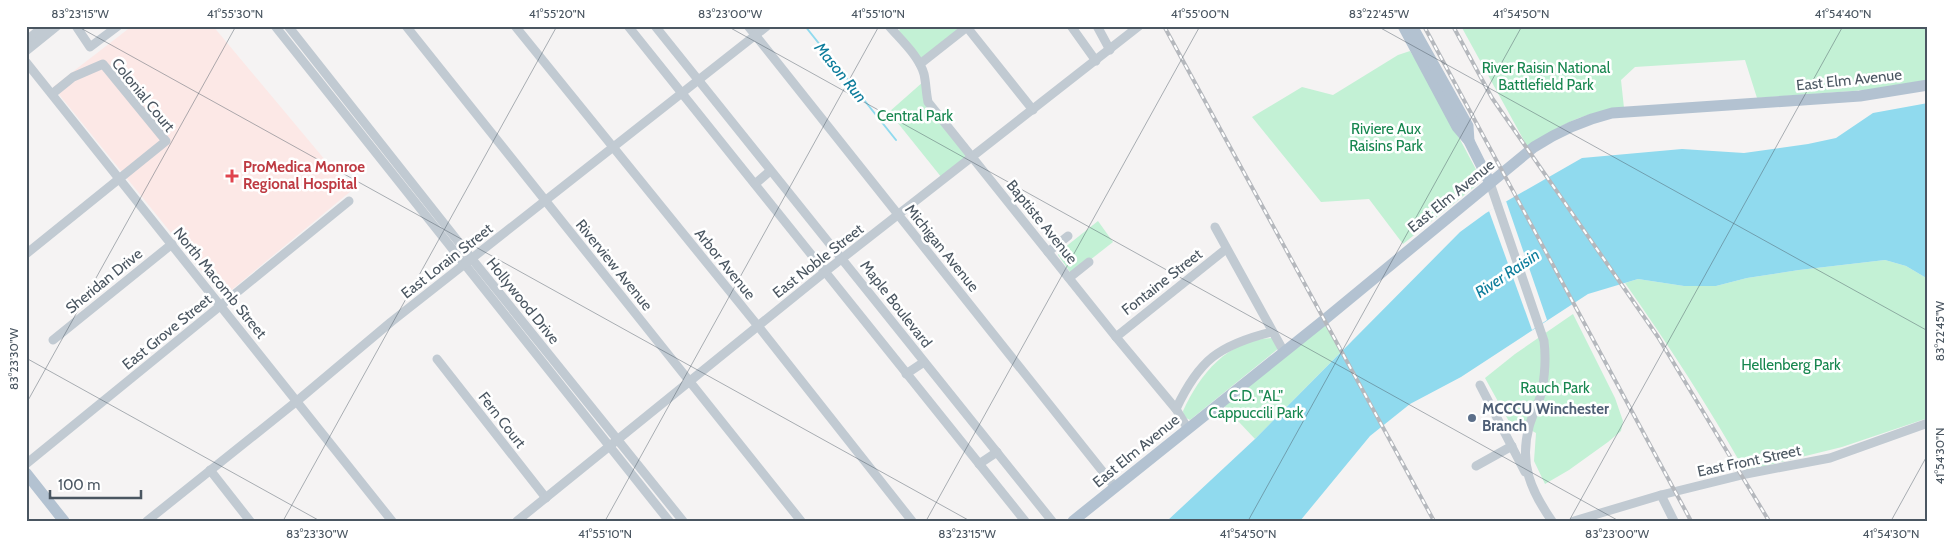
<svg xmlns="http://www.w3.org/2000/svg" width="1954" height="547" viewBox="0 0 1954 547" font-family="Cabin,sans-serif">
<style>
.medical{fill:#fce8e6}
.green{fill:#c3f1d5}
.water{fill:#90daee}
.pier{fill:#f5f3f3}
.lines{fill:none;stroke-linecap:round;stroke-linejoin:round}
.stream{stroke:#90daee;stroke-width:2}
.minor{stroke:#c1cad2;stroke-width:9}
.major{stroke:#b3c2d1;stroke-width:11}
.rail-casing{stroke:#b5b8bd;stroke-width:4}
.rail{stroke:#fff;stroke-width:2;stroke-dasharray:5.5;stroke-linecap:butt}
.ticks{fill:none;stroke:#4a5661;stroke-width:1;stroke-opacity:0.45}
.health-dot{fill:#e0444e;stroke:#fff;stroke-width:2}
.service-dot{fill:#5c6f8a;stroke:#fff;stroke-width:2}
.labels{text-anchor:middle;stroke-width:5;stroke-linejoin:round;paint-order:stroke}
.park-label{font-size:15px;fill:#17864f;stroke:#fff}
.street-label{font-size:15px;fill:#4a5661;stroke:#fff}
.health-label{font-size:15px;font-weight:bold;fill:#be3a42;stroke:#fff;text-anchor:start}
.service-label{font-size:15px;font-weight:bold;fill:#4e5e75;stroke:#fff;text-anchor:start}
.water-label{font-size:16px;font-style:italic;fill:#0c7c9b;stroke:#fff}
.neatline{fill:none;stroke:#4a5661;stroke-width:2}
.ticks-label{font-size:12px;text-anchor:middle;fill:#4a5661}
</style>
<rect width="100%" height="100%" fill="#f5f3f3"/>
<!-- medical -->
<polygon class="medical" points="132,26 213,26 351,191 223,297 53,87"/>
<!-- green -->
<g class="green">
<polygon points="901,26 960,26 959,29 922,58 918,57 899,31"/>
<path d="M1461 26H1928V80L1866 90 1757 98 1745 60 1635 67 1621 80 1624 108C1587 111 1557 125 1528 148Z"/>
<polygon points="1410,51 1430,83 1480,177 1478,184 1403,244 1369,199 1321,202 1252,117 1302,87 1333,95 1398,55"/>
<polygon points="923,82 925,92 967,155 965,160 942,178 889,112"/>
<polygon points="1098,221 1113,242 1076,271 1070,272 1058,255 1059,252"/>
<path d="M1885 260 1906 266 1928 279V418L1842 447 1745 471C1708 406 1668 344 1625 283L1638 279 1684 286H1716L1747 278 1799 270Z"/>
<polygon points="1573,314 1615,398 1623,421 1621,431 1608,442 1569,470 1545,484 1534,461 1536,433 1523,426 1511,425 1485,378 1515,354"/>
<polygon points="1324,320 1341,352 1255,439 1221,403"/>
<path d="M1272 338 1279 348 1190 420 1184 417 1183 411C1200 374 1227 340 1272 338Z"/>
</g>
<!-- water -->
<polygon class="water" points="1928,103 1928,279 1906,266 1885,260 1799,270 1747,278 1716,286 1684,286 1638,279 1588,294 1461,377 1410,404 1370,436 1300,521 1167,521 1255,439 1460,232 1486,213 1582,158 1682,149 1744,153 1808,144 1836,138 1873,113"/>
<!-- pier -->
<polygon class="pier" points="1506,201 1547,320 1532,330 1489,211"/>
<g class="lines">
<!-- stream -->
<polyline class="stream" points="805,26 896,140"/>
<!-- minor -->
<g class="minor">
<polyline points="76,26 90,47 118,26"/>
<polyline points="275,26 669,521"/>
<polyline points="288,26 472,259 683,521"/>
<polyline points="406,26 801,521"/>
<polyline points="515,26 758,326 912,521"/>
<polyline points="628,26 1025,521"/>
<polyline points="655,26 1052,521"/>
<polyline points="748,26 1115,487"/>
<path d="M889 26C901 40 919 56 924 74 926 83 926 92 928 102L1116 337 1176 409 1188 429"/>
<polyline points="966,26 1033,110"/>
<polyline points="1071,26 1096,61"/>
<polyline points="1097,26 1110,50"/>
<polyline points="26,41 44,26"/>
<polyline points="26,51 57,26"/>
<polyline points="26,62 392,521"/>
<polyline points="920,64 967,27"/>
<path d="M1490 183 1544 341C1546 357 1545 374 1542 391 1539 403 1532 415 1529 427 1519 464 1531 491 1552 521"/>
<polyline points="755,184 770,171"/>
<polyline points="1215,227 1284,352"/>
<polyline points="1048,252 1068,236"/>
<polyline points="26,254 166,141 103,64 73,77 52,94"/>
<polyline points="1069,278 1089,262"/>
<polyline points="1116,337 1226,249"/>
<polyline points="53,340 172,244"/>
<polyline points="437,359 546,498"/>
<polyline points="906,374 924,362"/>
<polyline points="1480,385 1525,472"/>
<path d="M1176 409C1199 360 1219 345 1271 332"/>
<polyline points="26,464 349,201"/>
<polyline points="979,464 997,452"/>
<polyline points="1476,466 1512,446"/>
<polyline points="210,470 250,521"/>
<polyline points="1661,495 1674,521"/>
<polyline points="147,521 297,401 391,322 767,26"/>
<polyline points="517,521 826,271 1139,26"/>
<polyline points="1574,521 1661,495 1746,474 1830,458 1928,423"/>
</g>
<!-- major -->
<g class="major">
<polyline points="1403,26 1457,127 1469,141 1490,183"/>
<polyline points="1412,26 1468,126 1469,141"/>
<polyline points="26,473 64,521"/>
<path d="M1073 521 1324 320 1534 147C1559 131 1584 120 1612 113L1860 96 1928 85"/>
</g>
<!-- rail casing -->
<g class="rail-casing">
<g id="rail">
<polyline points="1164,26 1434,521"/>
<polyline points="1424,26 1691,521"/>
<polyline points="1453,26 1492,98 1658,337 1769,521"/>
</g>
</g>
<!-- rail -->
<use href="#rail" class="rail"/>
</g>
<!-- ticks -->
<path class="ticks" d="M77 26 970 521M727 26 1619 521M1377 26 1928 331M26 358 320 521M26 404 236 26M283 521 557 26M605 521 879 26M926 521 1200 26M1248 521 1522 26M1569 521 1843 26M1891 521 1928 454"/>
<!-- markers -->
<path class="health-dot" d="M229.5 168.5h5v5h5v5h-5v5h-5v-5h-5v-5h5z"/>
<circle class="service-dot" cx="1472" cy="418" r="5"/>
<g class="labels">
<!-- park labels -->
<g class="park-label">
<text x="1546" y="73">River Raisin National<tspan x="1546" dy="17">Battlefield Park</tspan></text>
<text x="915" y="121">Central Park</text>
<text x="1386" y="134">Riviere Aux<tspan x="1386" dy="17">Raisins Park</tspan></text>
<text x="1791" y="370">Hellenberg Park</text>
<text x="1555" y="393">Rauch Park</text>
<text x="1256" y="401">C.D. "AL"<tspan x="1256" dy="17">Cappuccili Park</tspan></text>
</g>
<!-- street labels -->
<g class="street-label">
<text transform="translate(1849 80) rotate(-6)" y="5">East Elm Avenue</text>
<text transform="translate(143 95) rotate(51)" y="5">Colonial Court</text>
<text transform="translate(1451 196) rotate(-39)" y="5">East Elm Avenue</text>
<text transform="translate(1042 222) rotate(51)" y="5">Baptiste Avenue</text>
<text transform="translate(942 248) rotate(51)" y="5">Michigan Avenue</text>
<text transform="translate(447 261) rotate(-38)" y="5">East Lorain Street</text>
<text transform="translate(818 261) rotate(-38)" y="5">East Noble Street</text>
<text transform="translate(725 264) rotate(51)" y="5">Arbor Avenue</text>
<text transform="translate(614 265) rotate(51)" y="5">Riverview Avenue</text>
<text transform="translate(104 281) rotate(-39)" y="5">Sheridan Drive</text>
<text transform="translate(1162 282) rotate(-38)" y="5">Fontaine Street</text>
<text transform="translate(220 283) rotate(51)" y="5">North Macomb Street</text>
<text transform="translate(523 301) rotate(51)" y="5">Hollywood Drive</text>
<text transform="translate(896 304) rotate(52)" y="5">Maple Boulevard</text>
<text transform="translate(167 332) rotate(-39)" y="5">East Grove Street</text>
<text transform="translate(502 420) rotate(52)" y="5">Fern Court</text>
<text transform="translate(1136 451) rotate(-39)" y="5">East Elm Avenue</text>
<text transform="translate(1749 461) rotate(-12)" y="5">East Front Street</text>
</g>
<!-- health labels -->
<g class="health-label">
<text x="243" y="172">ProMedica Monroe<tspan x="243" dy="17">Regional Hospital</tspan></text>
</g>
<!-- service labels -->
<g class="service-label">
<text x="1482" y="414">MCCCU Winchester<tspan x="1482" dy="17">Branch</tspan></text>
</g>
<!-- water labels -->
<g class="water-label">
<text transform="translate(841 72) rotate(51)" y="6">Mason Run</text>
<text transform="translate(1507 273) rotate(-34)" y="6">River Raisin</text>
</g>
</g>
<!-- border -->
<rect width="1954" height="547" fill="none" stroke="#ffffff" stroke-width="55"/>
<!-- scale -->
<path d="M50 490v8h91v-8" fill="none" stroke="#4a5661" stroke-width="2.5"/>
<text x="58" y="490" font-size="15" fill="#4a5661" stroke="#ffffff" stroke-width="4" paint-order="stroke">100 m</text>
<rect x="28" y="28" width="1898" height="492" class="neatline"/>
<g class="ticks-label">
<text x="80" y="18">83°23'15"W</text>
<text x="235" y="18">41°55'30"N</text>
<text x="557" y="18">41°55'20"N</text>
<text x="730" y="18">83°23'00"W</text>
<text x="878" y="18">41°55'10"N</text>
<text x="1200" y="18">41°55'00"N</text>
<text x="1379" y="18">83°22'45"W</text>
<text x="1521" y="18">41°54'50"N</text>
<text x="1843" y="18">41°54'40"N</text>
<text transform="translate(1940 331) rotate(-90)" y="4">83°22'45"W</text>
<text transform="translate(14 359) rotate(-90)" y="4">83°23'30"W</text>
<text transform="translate(1940 456) rotate(-90)" y="4">41°54'30"N</text>
<text x="317" y="538">83°23'30"W</text>
<text x="605" y="538">41°55'10"N</text>
<text x="967" y="538">83°23'15"W</text>
<text x="1248" y="538">41°54'50"N</text>
<text x="1617" y="538">83°23'00"W</text>
<text x="1891" y="538">41°54'30"N</text>
</g>
</svg>
